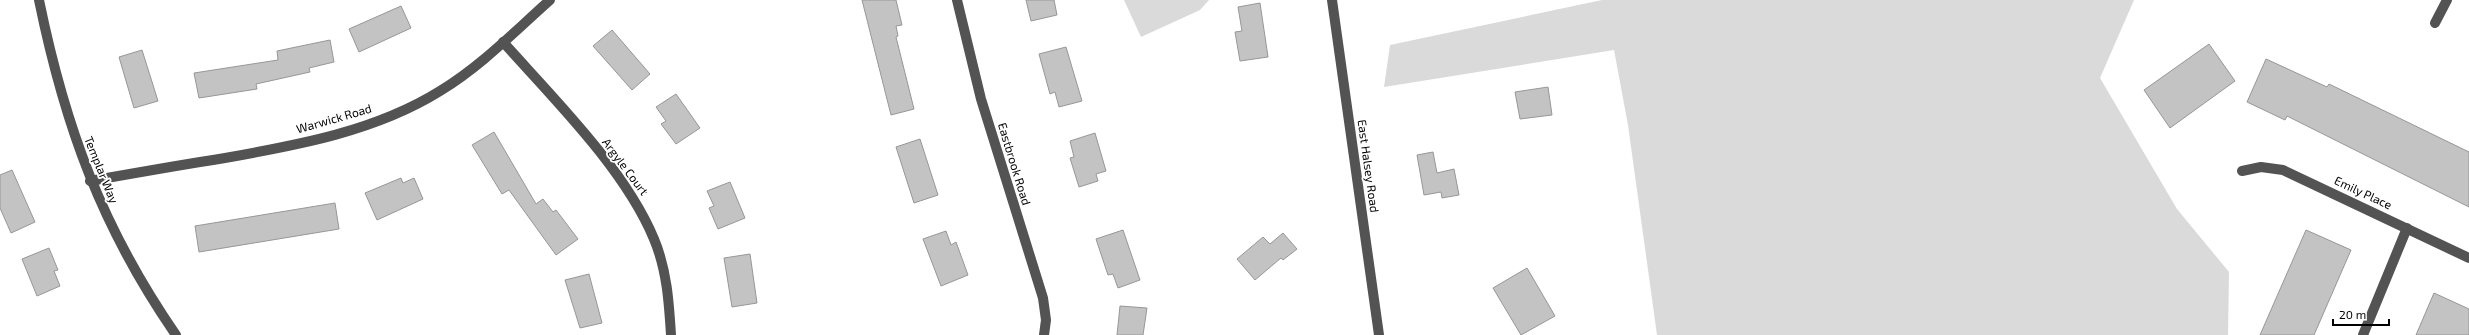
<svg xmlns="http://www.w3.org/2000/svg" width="2469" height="335" viewBox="0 0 2469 335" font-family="'Exo 2',sans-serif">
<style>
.green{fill:#dadada}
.building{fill:#c3c3c3;stroke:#979797}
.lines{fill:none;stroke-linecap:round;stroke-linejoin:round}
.minor{stroke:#535353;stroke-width:10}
.labels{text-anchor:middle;stroke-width:3.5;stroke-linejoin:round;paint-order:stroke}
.street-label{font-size:12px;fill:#000;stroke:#fff}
</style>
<rect width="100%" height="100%" fill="#fff"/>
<!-- green -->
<g class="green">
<polygon points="1124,0 1209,0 1200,10 1141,37"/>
<polygon points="1602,0 2134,0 2100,78 2177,209 2229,272 2228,335 1657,335 1628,125 1614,50 1384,87 1390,45"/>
</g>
<!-- building -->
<g class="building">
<polygon points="862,0 896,0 902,25 896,26 898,36 896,37 914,109 891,115"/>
<polygon points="1026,0 1054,0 1057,15 1031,21"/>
<polygon points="1260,3 1268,57 1240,61 1235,32 1242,31 1238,7"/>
<polygon points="401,6 411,28 359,52 349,29"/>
<polygon points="612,30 650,74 632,90 593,46"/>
<polygon points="330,40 334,62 309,68 310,72 256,84 257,89 199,98 194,73 278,60 277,51"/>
<polygon points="2209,44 2235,81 2170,128 2144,90"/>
<polygon points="1066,47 1082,101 1059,107 1055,92 1050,94 1039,54"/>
<polygon points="142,50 158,101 134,108 119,57"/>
<polygon points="2266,59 2327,87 2329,84 2469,152 2469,207 2287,116 2285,120 2247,102"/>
<polygon points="1548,87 1552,115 1520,119 1515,92"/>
<polygon points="676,94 700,128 676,144 661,124 666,121 656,107"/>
<polygon points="494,132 536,204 543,199 553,212 556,210 578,239 556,255 509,190 502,194 472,145"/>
<polygon points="1095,133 1106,171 1096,174 1098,181 1079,187 1070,158 1074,157 1070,141"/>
<polygon points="920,139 938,195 914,203 896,147"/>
<polygon points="1433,152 1437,173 1454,169 1459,195 1442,198 1441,192 1424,195 1417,155"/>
<polygon points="12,170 35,222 11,233 0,208 0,175"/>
<polygon points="401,178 403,183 414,178 423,199 377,220 365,193"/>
<polygon points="730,182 745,218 718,229 709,208 714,206 707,191"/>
<polygon points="335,203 339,229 199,252 195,226"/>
<polygon points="1123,230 1140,280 1118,288 1113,274 1108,275 1096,239"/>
<polygon points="2306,230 2351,250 2314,335 2260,335"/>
<polygon points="946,231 951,245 956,242 968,275 941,286 923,239"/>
<polygon points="1283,233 1297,249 1283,260 1281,258 1255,280 1237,259 1263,237 1270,244"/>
<polygon points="49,248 58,270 54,271 60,286 37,296 22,259"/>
<polygon points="750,254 757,303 732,307 724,258"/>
<polygon points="1527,268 1555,316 1521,335 1493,288"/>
<polygon points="589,274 602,323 580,328 565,280"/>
<polygon points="2434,293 2469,309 2469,335 2416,335"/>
<polygon points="1120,306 1147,308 1143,335 1117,335"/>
</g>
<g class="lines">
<!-- minor -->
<g class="minor">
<path d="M39 0C65 127 102 228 176 335"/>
<polyline points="957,0 981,99 1043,298 1046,320 1044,335"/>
<polyline points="1332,0 1379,335"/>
<polyline points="2435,23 2447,0"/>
<path d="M503 42C554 99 625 169 654 239 667 270 669 303 671 335"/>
<polyline points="2242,171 2261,167 2283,170 2469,258"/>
<path d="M90 181C135 173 180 165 225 158 298 145 376 131 440 91 481 66 514 32 550 0"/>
<polyline points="2363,335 2407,228"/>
</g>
</g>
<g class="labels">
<!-- street labels -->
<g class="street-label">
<text transform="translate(334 119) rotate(-16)" y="4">Warwick Road</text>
<text transform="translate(1014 164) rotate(73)" y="4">Eastbrook Road</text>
<text transform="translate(1368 166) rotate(82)" y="4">East Halsey Road</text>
<text transform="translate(625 167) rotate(53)" y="4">Argyle Court</text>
<text transform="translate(101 170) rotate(68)" y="4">Templar Way</text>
<text transform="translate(2363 193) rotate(25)" y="4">Emily Place</text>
</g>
</g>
<!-- scale -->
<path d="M2333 319v6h56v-6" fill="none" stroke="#000000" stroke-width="2"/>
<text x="2339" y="319" font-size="12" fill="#000000" stroke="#ffffff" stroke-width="3" paint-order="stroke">20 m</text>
</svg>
